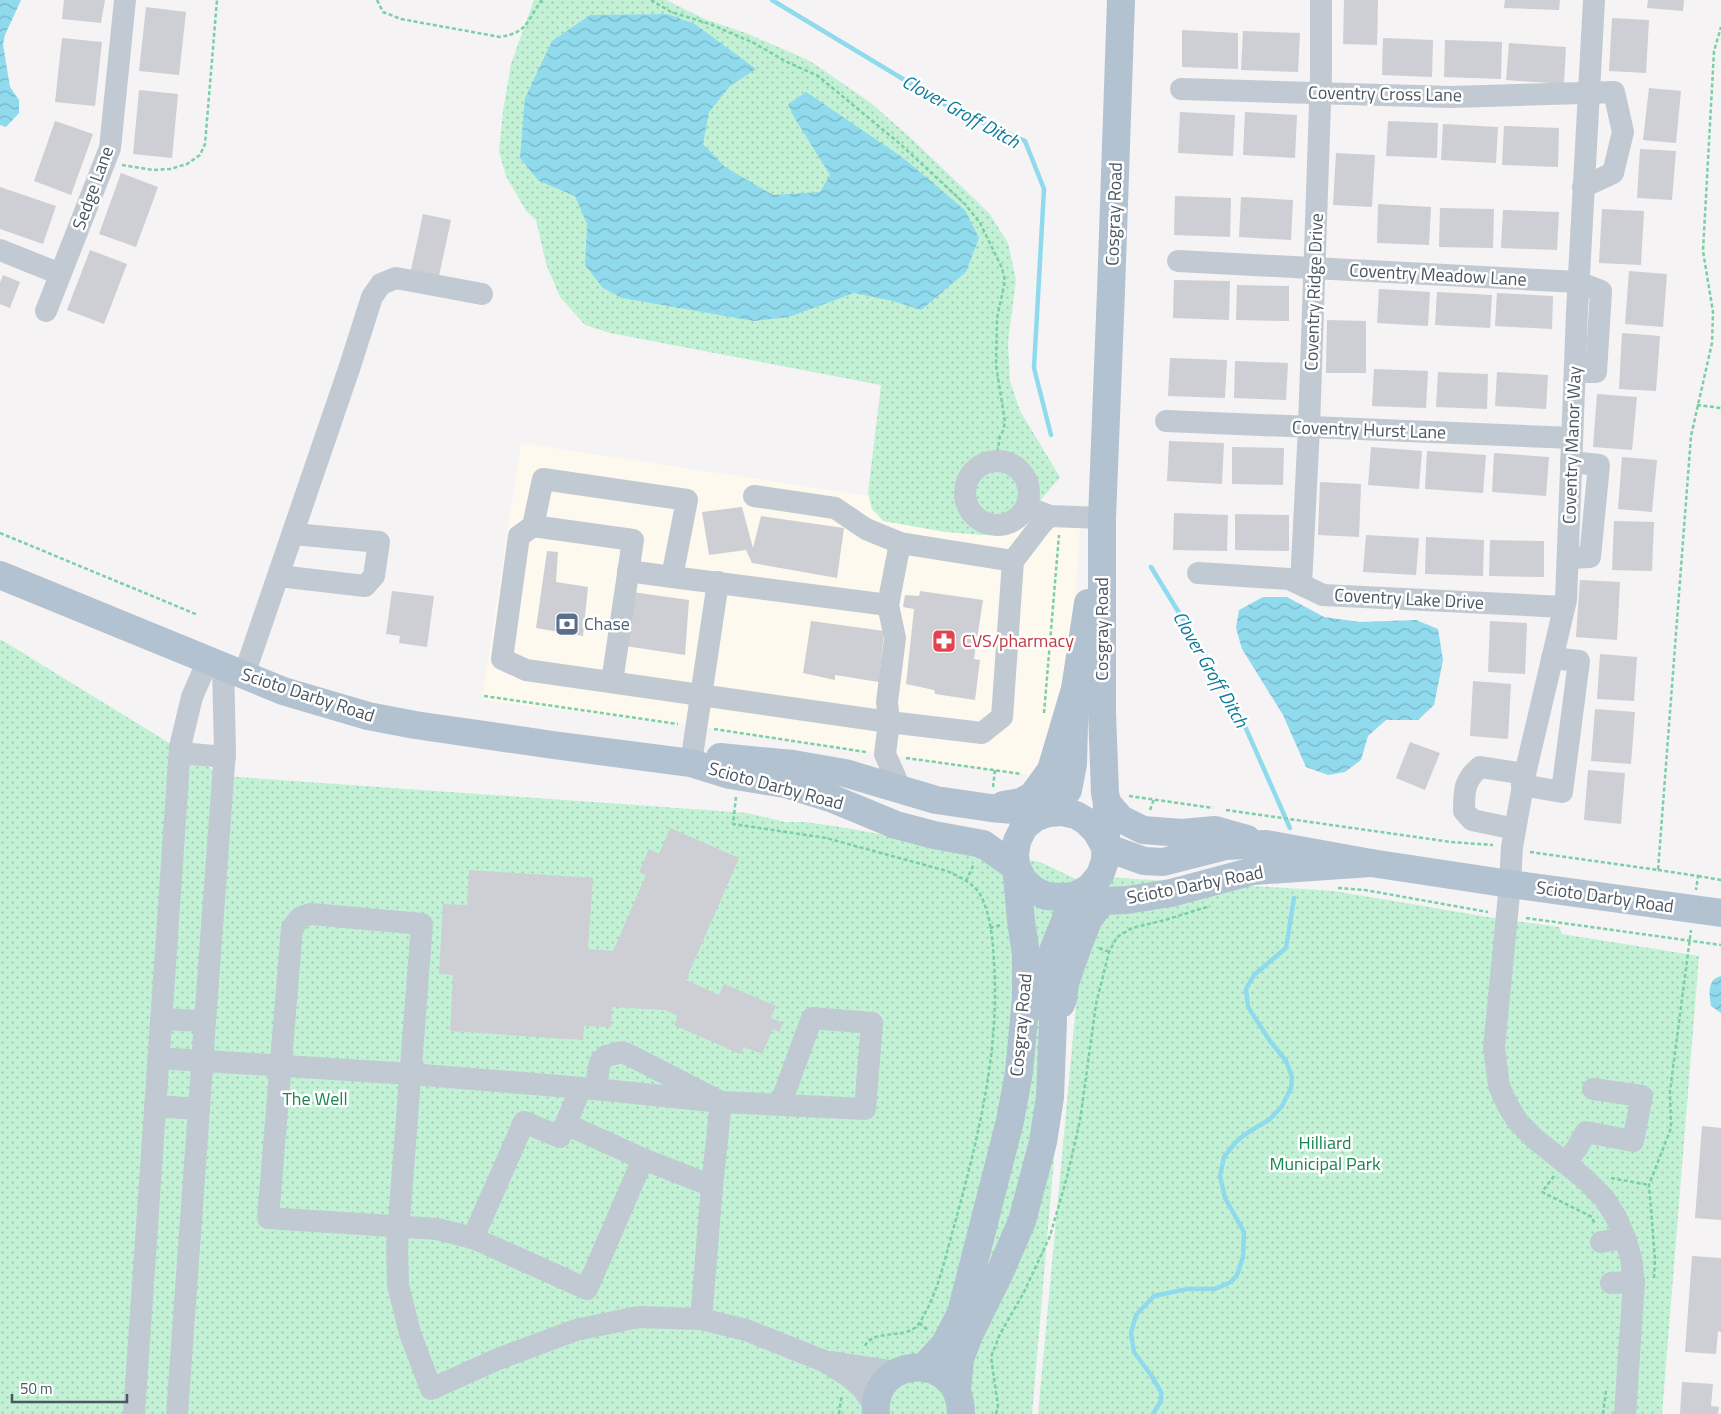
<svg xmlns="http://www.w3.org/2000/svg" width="1721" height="1414" viewBox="0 0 1721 1414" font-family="'Titillium Web',sans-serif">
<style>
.commercial{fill:#fdf9ef}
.park{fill:url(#park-dots)}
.water{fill:url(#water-waves)}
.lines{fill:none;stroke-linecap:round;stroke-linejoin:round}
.stream{stroke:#90daee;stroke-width:4.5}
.building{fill:#cdcfd5}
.path{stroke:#7ad0a6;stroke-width:2.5;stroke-dasharray:4 2.5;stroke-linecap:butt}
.minor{stroke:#c1cad2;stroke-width:22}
.major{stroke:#b3c2d1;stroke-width:28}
.labels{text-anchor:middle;stroke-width:5;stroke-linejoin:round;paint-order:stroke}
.street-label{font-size:18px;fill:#4a5661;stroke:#fff}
.service-label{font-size:18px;fill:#4e5e75;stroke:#fff;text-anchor:start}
.health-label{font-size:18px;fill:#be3a42;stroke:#fff;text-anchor:start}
.park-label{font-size:18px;fill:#17864f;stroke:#fff}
.water-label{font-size:19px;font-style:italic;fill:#0c7c9b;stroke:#fff}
</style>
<defs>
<pattern id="park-dots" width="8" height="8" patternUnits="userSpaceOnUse" patternTransform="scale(1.25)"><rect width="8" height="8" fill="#c3f1d5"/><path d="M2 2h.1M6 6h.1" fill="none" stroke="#a0c6b0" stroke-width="1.8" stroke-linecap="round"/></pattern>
<pattern id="water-waves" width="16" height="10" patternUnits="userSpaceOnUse" patternTransform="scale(1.25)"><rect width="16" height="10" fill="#90daee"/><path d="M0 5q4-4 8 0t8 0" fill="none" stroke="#78b4c4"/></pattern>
</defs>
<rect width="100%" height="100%" fill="#f5f3f3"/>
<!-- commercial -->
<polygon class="commercial" points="521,443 1080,528 1064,755 1033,776 697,726 482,700"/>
<!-- park -->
<g class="park">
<polygon points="534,0 666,0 707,20 746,33 810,61 871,103 913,140 989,213 1008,243 1016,280 1008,342 1010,381 1020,411 1060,477 1024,520 1010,531 981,535 945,532 883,521 872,509 868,493 881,385 610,333 585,325 560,297 546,264 536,220 526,211 506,176 499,152 503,111 511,64"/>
<polygon points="0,639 223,776 748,813 785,822 805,822 834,826 1040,862 1078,880 1032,1414 0,1414"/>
<polygon points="1088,876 1334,891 1500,919 1559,927 1562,934 1699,956 1662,1414 1038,1414"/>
</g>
<!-- water -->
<g class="water">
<polygon points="0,0 21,0 5,35 3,44 10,87 19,100 19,113 6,127 0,125"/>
<polygon points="667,14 695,24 756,69 730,86 709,112 703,144 725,167 773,195 820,192 830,175 794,117 788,104 806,92 902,157 965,210 979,238 966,272 921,310 893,301 854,293 789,317 754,321 622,298 603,288 585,265 587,224 575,196 539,181 520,158 525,98 552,41 590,15"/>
<polygon points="1263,597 1287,597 1324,617 1360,622 1416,620 1438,629 1443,660 1434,705 1418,720 1386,720 1368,736 1361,760 1345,772 1328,775 1306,767 1283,715 1242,649 1236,628 1239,610"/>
<path d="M1721 976V1013L1711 1006C1709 994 1707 979 1721 976Z"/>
</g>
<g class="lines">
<!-- stream -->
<g class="stream">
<polyline points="772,0 956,111 1025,141 1044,189 1034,368 1051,435"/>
<polyline points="1151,567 1236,706 1290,828"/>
<polyline points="1153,1414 1161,1401 1161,1392 1151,1375 1134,1352 1131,1333 1136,1315 1154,1296 1187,1289 1215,1289 1231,1282 1237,1275 1243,1257 1244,1232 1225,1198 1220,1176 1224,1157 1235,1143 1244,1135 1270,1119 1282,1106 1291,1088 1292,1077 1286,1061 1270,1041 1248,1007 1246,989 1254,975 1286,948 1294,898"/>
</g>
</g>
<!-- building -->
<g class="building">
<polygon points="64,0 105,0 101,23 62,19"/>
<polygon points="1344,0 1378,0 1377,45 1343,44"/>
<polygon points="1505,0 1560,0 1559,10 1504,8"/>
<polygon points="1648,0 1684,0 1683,11 1647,8"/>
<polygon points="146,7 186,12 179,75 139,71"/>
<polygon points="1612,18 1649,20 1646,73 1609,71"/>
<polygon points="1182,30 1238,33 1238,69 1182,67"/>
<polygon points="1243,31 1300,33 1298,72 1241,70"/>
<polygon points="62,38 102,42 95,106 55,102"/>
<polygon points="1383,38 1433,40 1432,77 1382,75"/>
<polygon points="1445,40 1502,42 1501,79 1444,77"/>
<polygon points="1509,43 1566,47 1564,84 1506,80"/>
<polygon points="1649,88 1681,91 1676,143 1643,140"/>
<polygon points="139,90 178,94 172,158 133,154"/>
<polygon points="1180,112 1235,115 1233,156 1178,153"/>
<polygon points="1245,112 1297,115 1295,158 1243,155"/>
<polygon points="55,121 93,134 71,195 34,181"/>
<polygon points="1388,121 1438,123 1437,158 1386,156"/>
<polygon points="1443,124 1498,127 1496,163 1441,160"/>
<polygon points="1504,126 1559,128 1558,167 1502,165"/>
<polygon points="1640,149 1676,151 1672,200 1637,198"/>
<polygon points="1336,153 1375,155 1372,207 1333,205"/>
<polygon points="121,173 158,187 136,247 99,234"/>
<polygon points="0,187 56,206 43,244 0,229"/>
<polygon points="1175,196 1231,198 1230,237 1174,235"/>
<polygon points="1241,197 1293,200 1291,240 1239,237"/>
<polygon points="1378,204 1431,207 1429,245 1377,243"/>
<polygon points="1440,208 1494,209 1493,248 1439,247"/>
<polygon points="1602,209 1644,211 1641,265 1599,263"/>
<polygon points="1503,210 1559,212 1557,250 1501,248"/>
<polygon points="423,214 451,220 439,276 411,270"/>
<polygon points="90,250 127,264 104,324 67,310"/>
<polygon points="1629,271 1667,274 1663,327 1625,324"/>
<polygon points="3,275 20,282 10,308 0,304 0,283"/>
<polygon points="1174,280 1230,281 1229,320 1173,318"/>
<polygon points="1237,285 1289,286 1289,321 1236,320"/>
<polygon points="1379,289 1430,292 1428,326 1377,323"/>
<polygon points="1437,292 1492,295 1490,328 1435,325"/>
<polygon points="1497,293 1553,296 1552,329 1495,326"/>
<polygon points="1327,320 1366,321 1366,373 1326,373"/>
<polygon points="1622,333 1660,336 1656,391 1619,389"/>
<polygon points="1170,358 1227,360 1225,398 1168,396"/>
<polygon points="1235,361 1288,363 1286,400 1234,398"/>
<polygon points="1374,369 1428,371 1426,408 1372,406"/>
<polygon points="1438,372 1488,374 1487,409 1436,407"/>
<polygon points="1497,372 1548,375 1546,409 1495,406"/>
<polygon points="1597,394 1637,397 1632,450 1593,447"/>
<polygon points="1169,441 1224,443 1222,484 1167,481"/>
<polygon points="1232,447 1284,448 1283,485 1232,484"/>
<polygon points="1371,447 1422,451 1419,489 1368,485"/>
<polygon points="1427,451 1486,455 1483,493 1425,489"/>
<polygon points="1494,453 1549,457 1546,496 1492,492"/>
<polygon points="1622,457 1657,460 1652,512 1618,509"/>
<polygon points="1320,482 1361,484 1359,537 1318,535"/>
<polygon points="742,507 753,548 761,516 844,528 837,578 752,563 746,550 709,555 702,512"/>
<polygon points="1174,513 1228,515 1227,551 1173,550"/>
<polygon points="1235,514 1289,515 1289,551 1235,550"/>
<polygon points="1614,521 1654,522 1652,571 1612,570"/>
<polygon points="1366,535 1419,538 1416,575 1363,572"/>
<polygon points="1426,537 1484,540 1483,576 1425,574"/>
<polygon points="1490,540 1544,541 1544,577 1489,576"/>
<polygon points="547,551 558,552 556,582 588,587 583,636 536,628"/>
<polygon points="1580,580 1620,582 1617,640 1576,637"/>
<polygon points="392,591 434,596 427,647 399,643 400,636 386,634"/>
<polygon points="920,591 983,600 974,659 980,660 975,700 935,694 934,690 906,684 914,609 903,607 905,595 919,596"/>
<polygon points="632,592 689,600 685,655 625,646"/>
<polygon points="811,621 884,631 879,682 835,675 835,680 803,673"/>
<polygon points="1490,621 1527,623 1525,674 1488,672"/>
<polygon points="1600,654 1637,657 1634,701 1597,699"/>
<polygon points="1473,681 1511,684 1508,739 1470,736"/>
<polygon points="1595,709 1635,712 1631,764 1591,761"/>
<polygon points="1410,742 1440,753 1425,790 1396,778"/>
<polygon points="1588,770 1625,773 1621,824 1584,820"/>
<polygon points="670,828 739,858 686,980 719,995 724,984 776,1006 771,1018 783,1023 779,1032 773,1029 762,1054 744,1047 740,1054 674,1025 678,1016 665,1010 612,1007 611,1027 584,1026 583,1040 450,1031 453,975 439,974 443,904 467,905 469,870 593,878 588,949 613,951 646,875 639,872 649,849 659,854"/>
<polygon points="1702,1126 1721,1128 1721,1220 1695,1218"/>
<polygon points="1692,1256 1721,1258 1721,1332 1718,1331 1716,1354 1685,1352"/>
<polygon points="1682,1382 1713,1384 1711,1406 1719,1407 1718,1414 1680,1414"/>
</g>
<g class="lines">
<!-- path -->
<g class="path">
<path d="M377 0 383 12 401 19 500 37C529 32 526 21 542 0"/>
<polyline points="651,0 671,12 710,24 754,43 785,61 818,76 899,143 965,204 980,223 1002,268 1005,281 997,318 996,365 1005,422 1003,431 1000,436 996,461"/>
<polyline points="122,165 153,170 170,169 187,164 200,155 205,144 217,0"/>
<polyline points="1697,405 1721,408"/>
<polyline points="0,533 198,615"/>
<polyline points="484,696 678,724"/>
<polyline points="1044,713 1059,535"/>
<polyline points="714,729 866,752"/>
<polyline points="906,758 1022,774"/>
<polyline points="993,787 995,770"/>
<polyline points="1129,796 1213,808"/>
<path d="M736 797 733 824 826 838 947 871C960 877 976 884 982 898 991 918 993 941 994 962 1000 1051 978 1138 955 1223 946 1253 940 1286 925 1313 923 1317 920 1323 917 1326 903 1340 871 1328 864 1348"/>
<polyline points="1150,810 1154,799"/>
<polyline points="1226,810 1451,842 1493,845"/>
<polyline points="1530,852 1658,870 1691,436 1712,343 1713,312 1703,251 1714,51 1721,27"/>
<polyline points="1658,870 1698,876 1696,890"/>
<polyline points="1698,876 1721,880"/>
<polyline points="966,881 974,864"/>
<polyline points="1338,888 1365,890 1488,912"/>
<polyline points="1526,918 1721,945"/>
<polyline points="990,928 1001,925"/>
<polyline points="1099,948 1109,952"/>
<polyline points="1554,1176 1542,1192 1592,1217 1595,1225"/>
<polyline points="1611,1178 1649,1185"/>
<polyline points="1654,1278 1655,1259 1649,1185 1671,1128 1670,1091 1691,930"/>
<polyline points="919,1323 929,1331"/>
<polyline points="839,1414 841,1399 844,1396"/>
<polyline points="996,1414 998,1406 991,1357 1000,1334 1024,1292 1050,1236 1067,1177 1080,1121 1096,1004 1109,952 1117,937 1132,928 1165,920 1210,906"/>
<polyline points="1603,1414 1606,1391"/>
</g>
<!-- minor -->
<g class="minor">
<polyline points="1594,0 1577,312 1566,600 1525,774 1512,847 1510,884 1494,1048 1499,1086 1507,1104 1518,1122 1534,1138 1585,1179 1604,1198 1616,1217 1625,1238 1631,1258 1634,1282 1625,1414"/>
<polyline points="1181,89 1451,97 1614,92 1623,132 1613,173 1583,187"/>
<polyline points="0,250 60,274"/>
<polyline points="1178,261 1578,282 1601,291 1596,372 1575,372"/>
<polyline points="46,311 110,148 125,0"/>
<polyline points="1166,421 1572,438"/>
<circle cx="997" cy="493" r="32"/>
<polyline points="754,496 835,508 866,529 900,543 1013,561"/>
<polyline points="1037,511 1050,516 1102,518"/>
<polyline points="533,526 633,540 612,682"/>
<polyline points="1568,558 1590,557 1599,465 1571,462"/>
<polyline points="628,571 672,577"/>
<polyline points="1198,573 1289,579 1323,595 1564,607"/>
<polyline points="279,576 365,586 374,576 379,542 294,534"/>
<polyline points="1301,584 1309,427 1321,74 1321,0"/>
<polyline points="888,605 672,577 687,500 543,479 533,526 519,536 502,659 526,670 889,722 982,733 1002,717 1013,561 1042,523 1050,516"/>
<polyline points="244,675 350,366 372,297 381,284 396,278 482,294"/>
<polyline points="180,753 225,757"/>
<polyline points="691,763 718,582"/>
<polyline points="1522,785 1562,792 1579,661 1552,658"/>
<polyline points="900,788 885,754 889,722 887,702 895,638 888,605 900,543"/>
<path d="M1515 829 1472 820 1464 811C1464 791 1464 780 1480 767L1525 774"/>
<polyline points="161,1019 205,1021 225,751 223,666"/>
<polyline points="158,1058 411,1074 595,1089 721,1102 865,1109 872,1023 812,1018 780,1105"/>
<polyline points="595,1089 600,1062 606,1056 622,1052 637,1059 721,1102 712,1186 701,1319"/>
<polyline points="155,1106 199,1109 177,1414"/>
<polyline points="199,1109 205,1021"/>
<polyline points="566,1124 643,1159 712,1186"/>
<polyline points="643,1159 587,1289 473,1238 437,1229 268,1218 292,928 301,917 311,914 422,924 397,1247 398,1285 410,1333 431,1389 498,1359 576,1330 638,1317 701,1319 746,1330 824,1361 848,1376 862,1388 875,1406"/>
<polyline points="1565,1163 1577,1148 1586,1132 1633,1141 1642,1096 1593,1089"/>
<polyline points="473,1238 524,1122 560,1137 581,1088"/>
<polyline points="1601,1242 1625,1238"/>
<polyline points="1611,1283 1634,1282"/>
<polyline points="832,1362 897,1372"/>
<polyline points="134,1414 180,747 192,697 208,660"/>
</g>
<!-- major -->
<g class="major">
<polyline points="0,575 283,691 368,716 415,725 553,745 691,763 730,775 785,784 833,799 896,825 934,835 983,844 1017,868 1023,880 1034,890 1046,896 1060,897 1075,896 1103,901 1127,900 1171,893 1253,871 1371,863"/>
<polyline points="720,757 793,764 845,773 936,800 991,808 1048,813 1062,812 1076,815 1086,821 1096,831 1105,847 1144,861 1163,862 1226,846 1266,844 1371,863 1510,884 1721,913"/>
<polyline points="1107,803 1121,819 1143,830 1182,833 1215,830 1247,839"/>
<polyline points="1003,805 1021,802 1033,795 1051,770 1075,689 1088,603"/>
<polyline points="1061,1004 1063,999 1065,983 1078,946 1089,918 1103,901"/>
<polyline points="924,1367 945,1344 961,1313 1010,1121 1019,1072 1026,997 1026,954 1021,921 1015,854 1017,841 1024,827 1035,818 1048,813 1061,800 1068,790 1073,764 1075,689"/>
<polyline points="957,1390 960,1359 969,1335 1000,1272 1022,1221 1043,1142 1050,1097 1053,1021 1049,1001 1053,951 1075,896 1089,888 1100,875 1105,861 1107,803 1105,793 1102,712 1102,518 1111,291 1121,0"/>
<path d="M876 1414C870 1355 961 1349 961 1414"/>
</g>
</g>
<!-- icons -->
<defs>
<g id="bank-square" transform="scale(1.25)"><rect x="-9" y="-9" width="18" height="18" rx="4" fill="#5c6f8a" stroke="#fff"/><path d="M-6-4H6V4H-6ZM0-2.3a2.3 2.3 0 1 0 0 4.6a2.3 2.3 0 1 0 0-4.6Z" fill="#fff"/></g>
<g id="pharmacy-square" transform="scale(1.25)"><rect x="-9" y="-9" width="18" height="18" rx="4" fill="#e0444e" stroke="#fff"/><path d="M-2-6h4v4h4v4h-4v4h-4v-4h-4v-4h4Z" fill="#fff"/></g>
</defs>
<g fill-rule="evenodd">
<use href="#bank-square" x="567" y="624"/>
<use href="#pharmacy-square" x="944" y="641"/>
</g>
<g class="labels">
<!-- street labels -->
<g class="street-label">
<text transform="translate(1385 94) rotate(1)" y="6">Coventry Cross Lane</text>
<text transform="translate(93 188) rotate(-70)" y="6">Sedge Lane</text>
<text transform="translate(1114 214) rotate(-88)" y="6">Cosgray Road</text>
<text transform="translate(1438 275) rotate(3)" y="6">Coventry Meadow Lane</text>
<text transform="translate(1314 292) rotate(-88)" y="6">Coventry Ridge Drive</text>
<text transform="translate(1369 430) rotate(2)" y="6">Coventry Hurst Lane</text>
<text transform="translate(1572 445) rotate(-88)" y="6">Coventry Manor Way</text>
<text transform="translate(1409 599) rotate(3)" y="6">Coventry Lake Drive</text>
<text transform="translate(1102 629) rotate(-90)" y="6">Cosgray Road</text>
<text transform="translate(308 695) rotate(18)" y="6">Scioto Darby Road</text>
<text transform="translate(776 786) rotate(15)" y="6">Scioto Darby Road</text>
<text transform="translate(1195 885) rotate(-11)" y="6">Scioto Darby Road</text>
<text transform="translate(1605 897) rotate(8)" y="6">Scioto Darby Road</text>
<text transform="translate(1021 1025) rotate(-85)" y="6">Cosgray Road</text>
</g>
<!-- service labels -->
<g class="service-label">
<text x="584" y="630">Chase</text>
</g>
<!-- health labels -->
<g class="health-label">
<text x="962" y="647">CVS/pharmacy</text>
</g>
<!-- park labels -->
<g class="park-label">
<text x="315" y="1105">The Well</text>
<text x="1325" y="1149">Hilliard<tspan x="1325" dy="21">Municipal Park</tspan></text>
</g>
<!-- water labels -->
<g class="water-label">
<text transform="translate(961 111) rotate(29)" y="7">Clover Groff Ditch</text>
<text transform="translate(1211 669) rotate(60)" y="7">Clover Groff Ditch</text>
</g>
</g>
<!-- scale -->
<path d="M12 1394v8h115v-8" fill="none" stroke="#4a5661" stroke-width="2.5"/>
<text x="20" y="1394" font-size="15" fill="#4a5661" stroke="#ffffff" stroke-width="4" paint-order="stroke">50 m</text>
</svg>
